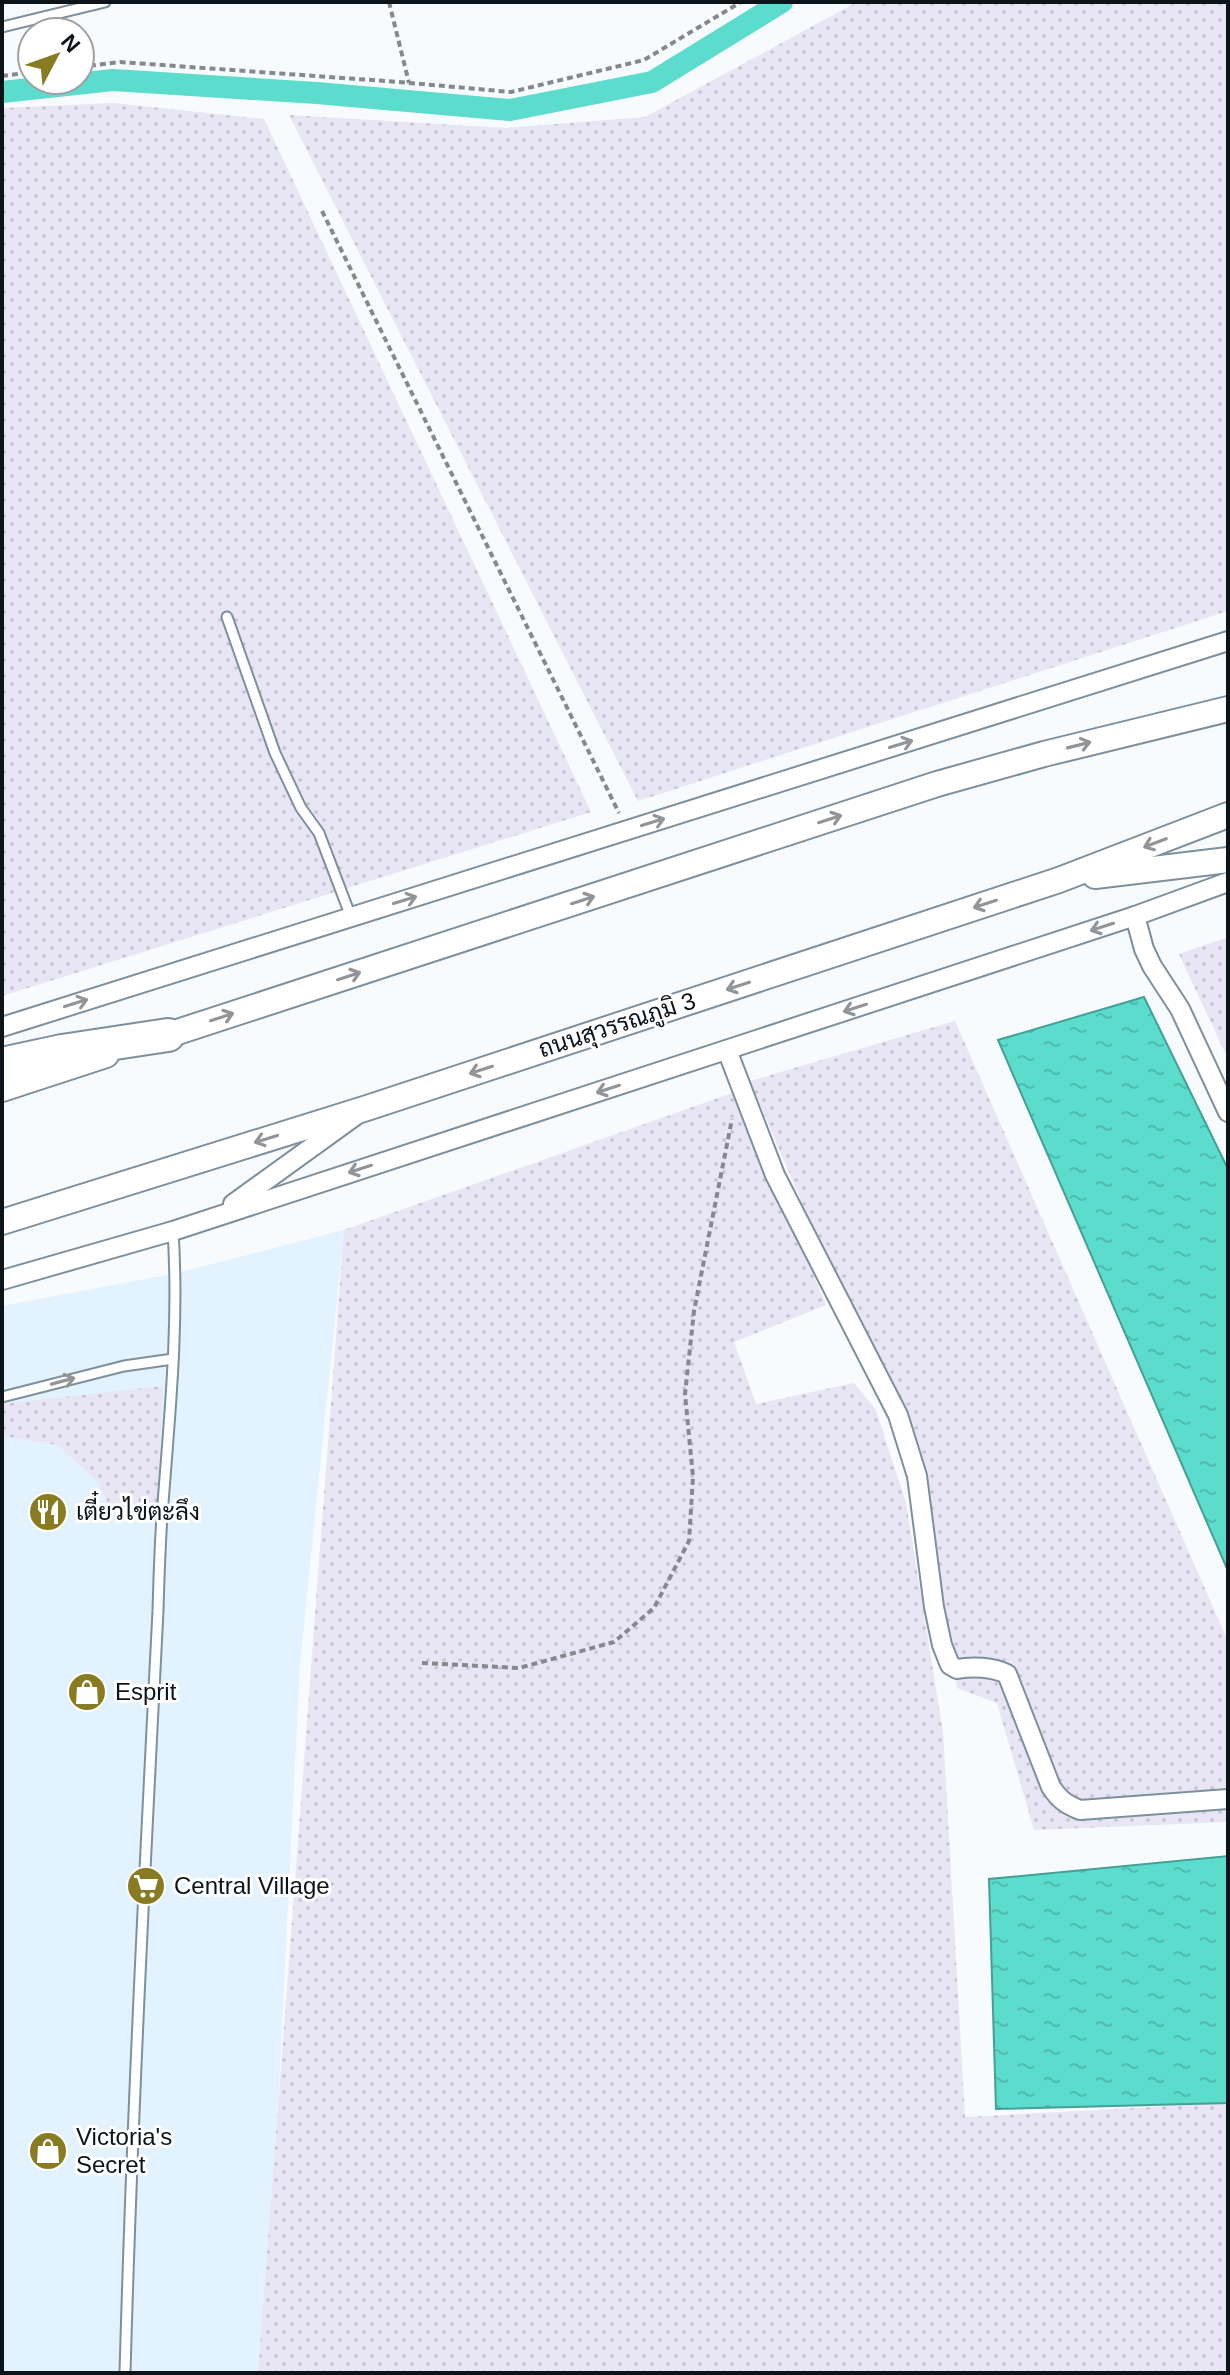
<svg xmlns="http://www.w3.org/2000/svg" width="1230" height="2375" viewBox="0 0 1230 2375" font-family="Helvetica,Sarabun,sans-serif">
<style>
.built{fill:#e2f2fe}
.grass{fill:url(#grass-dots)}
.water{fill:url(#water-ripples);stroke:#44a096;stroke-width:2}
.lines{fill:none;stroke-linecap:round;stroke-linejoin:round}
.canal{stroke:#5bdccc;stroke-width:22}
.service-casing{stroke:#7e909d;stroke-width:13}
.minor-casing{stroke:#7e909d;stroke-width:22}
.secondary-casing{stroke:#7e909d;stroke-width:28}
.motorway-casing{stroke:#7e909d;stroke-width:36}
.path{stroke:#83898c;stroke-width:4;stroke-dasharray:6 4;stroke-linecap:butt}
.service{stroke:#fff;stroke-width:9}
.minor{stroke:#fff;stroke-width:18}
.secondary{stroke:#fff;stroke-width:24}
.motorway{stroke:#fff;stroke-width:32}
.oneway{stroke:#929598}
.labels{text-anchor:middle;stroke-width:6;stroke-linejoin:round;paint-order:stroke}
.street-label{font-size:24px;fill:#0d1419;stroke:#fff}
.poi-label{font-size:24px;fill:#0d1419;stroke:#fff;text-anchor:start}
</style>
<defs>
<pattern id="grass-dots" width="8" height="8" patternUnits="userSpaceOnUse" patternTransform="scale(2)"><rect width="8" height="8" fill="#e8e5f5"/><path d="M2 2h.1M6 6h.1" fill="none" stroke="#c6c4d1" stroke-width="1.8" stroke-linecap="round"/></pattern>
<pattern id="water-ripples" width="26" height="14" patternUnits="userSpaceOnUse" patternTransform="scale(2)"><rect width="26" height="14" fill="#5bdccc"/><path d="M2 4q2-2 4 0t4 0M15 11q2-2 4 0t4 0" fill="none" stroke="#4ebcaf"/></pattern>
</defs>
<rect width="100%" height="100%" fill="#f7fbfd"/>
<!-- built -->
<polygon class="built" points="344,1230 300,1665 278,2106 258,2373 2,2373 2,1306 177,1273"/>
<!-- grass -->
<g class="grass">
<polygon points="857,2 1228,2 1228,611 638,801 289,115 506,128 645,117"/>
<polygon points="114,103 264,119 591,812 2,996 2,108"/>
<polygon points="1228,937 1228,1059 1179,954"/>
<polygon points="955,1021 1228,1641 1228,1822 1034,1830 997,1703 957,1688 928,1497 750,1081"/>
<polygon points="738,1091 826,1305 734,1342 756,1404 854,1383 876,1410 906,1503 943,1732 965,2117 1228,2103 1228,2373 258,2373 344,1230"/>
<polygon points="163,1386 157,1506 111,1510 99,1483 58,1445 2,1436 2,1404"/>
</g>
<!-- water -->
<g class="water">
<polygon points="1144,997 1228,1169 1228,1571 998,1040"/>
<polygon points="1228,1856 1228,2103 996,2109 989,1879"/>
</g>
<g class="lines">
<!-- canal -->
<polyline class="canal" points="2,92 113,80 317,93 510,110 652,82 782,2"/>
<!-- service casing -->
<g class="service-casing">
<g id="service">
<polyline points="2,27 105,2"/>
<polyline points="227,617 275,753 301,808 319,833 351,917"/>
<polyline points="2,1397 124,1366 173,1359"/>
<path d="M125 2373C132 2119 145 1865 158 1611 159 1575 160 1539 163 1503 170 1412 179 1322 173 1231"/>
</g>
</g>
<!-- minor casing -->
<g class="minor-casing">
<g id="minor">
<polyline points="1135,916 1144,949 1152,966 1180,1009 1228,1112"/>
<polyline points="2,1027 1228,641"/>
<path d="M727 1050 775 1175 898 1415 917 1476 934 1607 942 1645 950 1665 957 1669C972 1666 993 1667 1007 1674L1051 1787C1059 1799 1065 1804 1080 1810L1228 1799"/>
<polyline points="233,1204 355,1116"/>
<polyline points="2,1280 173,1231 1135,916 1228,882"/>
</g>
</g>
<!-- secondary casing -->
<g class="secondary-casing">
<g id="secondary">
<polyline points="1095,876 1228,860"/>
<polyline points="153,1040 937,784 1044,754 1228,709"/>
<polyline points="2,1089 106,1055"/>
<polyline points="2,1222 367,1108 1059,880 1228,815"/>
</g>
</g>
<!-- motorway casing -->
<g class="motorway-casing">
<polyline id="motorway" points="2,1064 62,1051 168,1035"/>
</g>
<!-- path -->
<g class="path">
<polyline points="389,2 409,83"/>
<polyline points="80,67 120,62 399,82 511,92 644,60 741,2"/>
<polyline points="2,76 32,72"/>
<polyline points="322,211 619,813"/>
<polyline points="422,1663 519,1668 614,1642 654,1608 689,1541 693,1477 685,1394 694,1311 732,1119"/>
</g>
<!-- service -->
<use href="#service" class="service"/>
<!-- minor -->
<use href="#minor" class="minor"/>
<!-- secondary -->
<use href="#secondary" class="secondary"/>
<!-- motorway -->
<use href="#motorway" class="motorway"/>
</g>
<!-- one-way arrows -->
<defs><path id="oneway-shaft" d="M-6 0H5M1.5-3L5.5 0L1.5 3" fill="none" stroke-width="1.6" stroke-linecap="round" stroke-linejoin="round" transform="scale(2)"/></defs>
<g class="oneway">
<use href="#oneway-shaft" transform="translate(901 744) rotate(-17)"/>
<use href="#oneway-shaft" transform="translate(1079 745) rotate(-14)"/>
<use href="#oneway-shaft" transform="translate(830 819) rotate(-18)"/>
<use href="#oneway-shaft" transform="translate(653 822) rotate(-17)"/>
<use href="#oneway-shaft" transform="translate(1155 843) rotate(159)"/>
<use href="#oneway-shaft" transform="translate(405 900) rotate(-17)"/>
<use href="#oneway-shaft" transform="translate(583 900) rotate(-18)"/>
<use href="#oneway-shaft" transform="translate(985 904) rotate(162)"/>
<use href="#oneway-shaft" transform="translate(1102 927) rotate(162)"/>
<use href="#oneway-shaft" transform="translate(349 976) rotate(-18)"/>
<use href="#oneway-shaft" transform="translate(738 986) rotate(162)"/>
<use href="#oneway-shaft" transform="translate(76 1003) rotate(-17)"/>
<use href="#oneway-shaft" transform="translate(855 1008) rotate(162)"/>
<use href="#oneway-shaft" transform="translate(222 1017) rotate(-18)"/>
<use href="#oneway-shaft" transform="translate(481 1070) rotate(162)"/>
<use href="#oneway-shaft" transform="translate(608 1089) rotate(162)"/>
<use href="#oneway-shaft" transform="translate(266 1139) rotate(163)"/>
<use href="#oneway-shaft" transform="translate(360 1169) rotate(162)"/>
<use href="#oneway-shaft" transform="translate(63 1381) rotate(-15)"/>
</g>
<!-- icons -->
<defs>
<g id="restaurant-disc" transform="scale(2)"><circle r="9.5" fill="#897b21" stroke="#fff"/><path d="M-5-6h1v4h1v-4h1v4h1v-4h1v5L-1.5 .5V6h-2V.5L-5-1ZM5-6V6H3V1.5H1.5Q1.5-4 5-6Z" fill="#fff"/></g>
<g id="shop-disc" transform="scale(2)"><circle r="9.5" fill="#897b21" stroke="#fff"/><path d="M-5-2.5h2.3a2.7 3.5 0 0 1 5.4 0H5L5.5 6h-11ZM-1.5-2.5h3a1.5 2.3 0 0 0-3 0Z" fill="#fff"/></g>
<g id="supermarket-disc" transform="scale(2)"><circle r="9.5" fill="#897b21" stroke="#fff"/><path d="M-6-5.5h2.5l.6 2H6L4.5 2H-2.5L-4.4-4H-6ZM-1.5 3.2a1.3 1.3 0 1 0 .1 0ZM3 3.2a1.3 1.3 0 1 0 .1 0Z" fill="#fff"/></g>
</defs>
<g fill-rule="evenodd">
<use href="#restaurant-disc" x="48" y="1512"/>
<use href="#shop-disc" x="87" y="1692"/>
<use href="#supermarket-disc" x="146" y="1886"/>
<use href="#shop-disc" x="48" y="2151"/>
</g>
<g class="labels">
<!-- street labels -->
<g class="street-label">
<text transform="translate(617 1025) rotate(-18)" y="8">ถนนสุวรรณภูมิ 3</text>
</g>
<!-- poi labels -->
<g class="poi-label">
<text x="76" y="1520">เตี๋ยวไข่ตะลึง</text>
<text x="115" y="1700">Esprit</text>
<text x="174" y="1894">Central Village</text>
<text x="76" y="2145">Victoria's<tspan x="76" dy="28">Secret</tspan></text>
</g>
</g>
<!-- border -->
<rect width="1230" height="2375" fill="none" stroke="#0d1419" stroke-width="8"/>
<!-- north arrow -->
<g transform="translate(56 56) rotate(49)"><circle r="38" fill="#ffffff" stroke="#9ea1a3" stroke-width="2"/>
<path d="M0-6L14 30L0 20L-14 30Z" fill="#897b21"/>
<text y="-12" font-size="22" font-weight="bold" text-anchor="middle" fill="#0d1419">N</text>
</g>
</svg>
